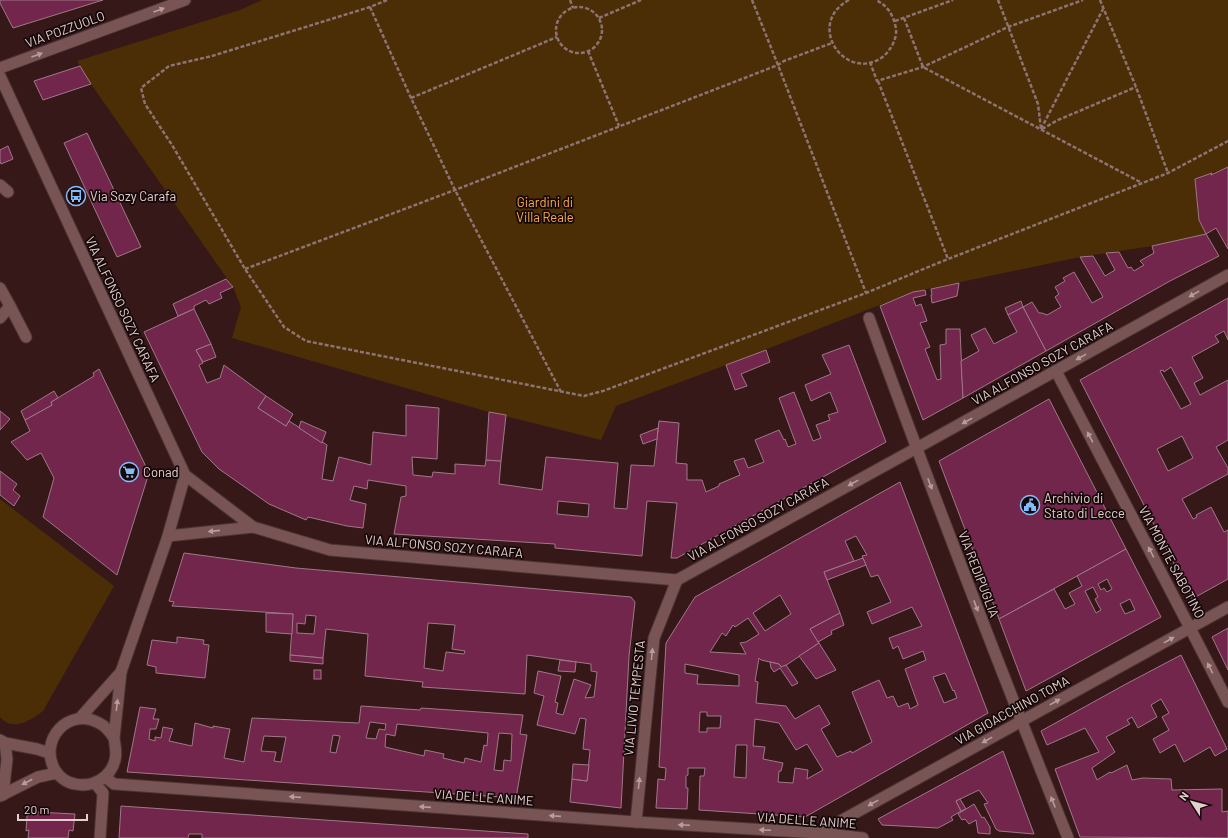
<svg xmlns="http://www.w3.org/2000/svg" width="1228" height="838" viewBox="0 0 1228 838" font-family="Barlow,sans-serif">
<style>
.green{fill:#4b2e05}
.building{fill:#73264b;stroke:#9d7987;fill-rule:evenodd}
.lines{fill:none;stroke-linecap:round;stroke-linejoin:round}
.minor-casing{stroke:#4c3434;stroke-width:13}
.path{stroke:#8d7374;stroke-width:2.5;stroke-dasharray:4 2;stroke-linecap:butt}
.minor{stroke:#785454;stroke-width:11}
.oneway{fill:#b99d9d}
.labels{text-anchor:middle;stroke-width:3.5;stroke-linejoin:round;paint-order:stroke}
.street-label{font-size:13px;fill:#e4cece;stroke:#150808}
.poi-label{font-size:13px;fill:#e4cece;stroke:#150808;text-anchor:start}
.park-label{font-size:13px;fill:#fcae49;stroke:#150808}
</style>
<rect width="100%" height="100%" fill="#361819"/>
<!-- green -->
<g class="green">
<polygon points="262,0 1228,0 1228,167 1195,179 1199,220 1206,234 1152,246 1080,257 913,292 726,365 616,406 601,440 489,412 232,338 241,307 233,287 91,84 77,61 240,10"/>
<path d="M0 499 114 586 43 711C33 718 21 728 8 723 5 722 2 719 0 717Z"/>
</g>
<!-- building -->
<g class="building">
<polygon points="0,0 103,0 13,28 0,3"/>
<polygon points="80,66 91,84 43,100 34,81"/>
<polygon points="87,133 141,247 117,257 64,143"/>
<polygon points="8,146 13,159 1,164 0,161 0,150"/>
<polygon points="1228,167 1228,249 1216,228 1206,234 1199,220 1195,179 1212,173 1211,175"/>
<polygon points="1206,234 1219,256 1170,281 1046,351 1023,307 1032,302 1039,313 1042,313 1047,315 1061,307 1055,297 1059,294 1055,287 1065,281 1063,278 1074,272 1092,303 1103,297 1080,257 1093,256 1105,276 1115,270 1106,253 1119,252 1128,268 1131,267 1134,271 1144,265 1140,261 1154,253 1152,246"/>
<polygon points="226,279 233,287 220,293 222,298 209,304 206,300 194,306 194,309 178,316 173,304"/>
<polygon points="959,283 957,296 932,303 931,295 932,295 931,289"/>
<polygon points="925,290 926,295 913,298 916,306 921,304 927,321 920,323 930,347 925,349 937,380 941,379 940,345 946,344 946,329 960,329 963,398 923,420 880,306 913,292"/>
<path d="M1228 298V340L1224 331 1215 336 1219 342 1192 357 1203 378 1194 383 1200 395 1228 380V440L1216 447 1228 468V474L1182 499 1193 519 1197 517 1196 515 1211 507 1224 532 1228 530V579L1192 599 1080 380ZM1171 367 1191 404 1181 409 1160 371 1163 370 1164 372ZM1182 436 1193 458 1168 471 1157 449Z"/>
<polygon points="1021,301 1023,307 1008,315 1005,308"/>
<polygon points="1023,307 1046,351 963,398 961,361 979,351 971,335 985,328 994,344 1017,332 1008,315"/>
<path d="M194 309 211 344 196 350 203 363 199 365 207 383 220 378 224 365 266 396 258 408 286 426 289 421 327 445 322 479 333 481 339 457 371 465 373 432 406 436V405L439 408 437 459 412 457 413 475 432 477 433 472 455 474V464L485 466 486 460 501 461 499 484 542 490 546 457 618 463 614 508 627 509 631 465 654 466 659 421 679 423 676 463 687 464V480H702L706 492 719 486V484L740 475 734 461 744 458 748 468 764 462 755 440 779 430 784 440 785 439 788 447 796 444 779 398 794 392 813 441 821 438 816 425 830 420 828 415 838 412 830 392 811 401 805 385 831 374 822 355 849 345 886 442 677 558H671L677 503 647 501 642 556 555 548V544L394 534 401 497 406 496V486L368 480 367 489 354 486 350 500 366 504 363 528 347 526 308 517 306 520 269 504 219 469 202 452 144 332ZM558 501 589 504 588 517 557 514Z"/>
<polygon points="211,344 216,357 203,362 196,350"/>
<polygon points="766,350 770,362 741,374 747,386 735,390 726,365"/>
<polygon points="99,369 149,473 117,575 43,517 54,478 41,453 27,460 11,442 30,431 25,420 52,405 51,402 94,376 93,373"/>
<polygon points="54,391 58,398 51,402 52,405 25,420 21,411"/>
<polygon points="266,396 293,414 286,426 258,408"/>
<polygon points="1049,399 1126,549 999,619 939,461"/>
<polygon points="0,411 10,419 0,430"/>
<polygon points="489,412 506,415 501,461 486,460"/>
<polygon points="301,421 326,432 322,443 299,428"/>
<polygon points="658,428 657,439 643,444 640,435"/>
<polygon points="0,471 17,484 13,490 20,496 14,506 0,495"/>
<path d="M900 482 988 713 805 817 699 810 700 776H704L705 768H688V775L686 776V788H688L687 809 656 808 658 779 665 780 666 768 659 767 666 643 695 597ZM856 536 867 555 862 556 871 577 878 575 891 602 867 612 872 624 912 607 922 626 889 638 893 649 898 646 903 659 923 651 926 660 905 669 918 705 910 709 908 703 898 707 893 696 887 698 879 680 852 692 872 742 852 753 851 751 837 757 821 729 830 724 819 705 795 719 786 706 756 703 758 682 755 681 759 658 761 660 779 664 782 668 819 643 810 629 840 613 824 572 854 561 845 541ZM780 595 791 614 765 631 753 613ZM748 618 759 634 746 642 740 643 746 654 710 652 722 633 726 636 733 625 735 627ZM685 664 739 675V686L697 684 698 675 685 673ZM945 673 953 691 954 690 957 698 944 703 933 677ZM700 712H707V716H721L720 728H707V732H699ZM755 719 779 723 796 750 807 744 823 770 807 779 808 770 795 768 793 783 778 782 779 771H781L783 763 763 759 765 747 753 746ZM736 745H747L746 778 734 777Z"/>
<path d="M1126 549 1161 617 1026 691 999 619 1054 589 1065 609 1075 604 1069 593 1082 586 1077 576ZM1107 579 1112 589 1107 592 1104 588 1101 590 1098 584ZM1093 587 1098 597 1095 599 1101 610 1096 613 1085 591ZM1130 599 1135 610 1125 614 1120 604Z"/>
<path d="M184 553 296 568 631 597 635 602 629 656 621 808 570 802 572 779 587 781 590 750 583 749 586 719 580 718 575 734 537 725 544 696 534 693 538 671 561 676 555 702 558 703 556 713 563 715 574 679 591 685 585 698 594 697 597 672 591 671V664L527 655 525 694 422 687 423 682 365 676 368 634 326 629 323 658 290 655 293 614 172 606 174 602 169 601ZM306 615 316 616 314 634 297 633V623L305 624ZM428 623 455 625 452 649 465 651 464 654 446 652 443 671 424 668Z"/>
<polygon points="863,558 866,565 827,580 824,572"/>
<polygon points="266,613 293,614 292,634 266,632"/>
<polygon points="840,613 844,625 831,631 832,634 818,642 810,629"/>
<polygon points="1228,628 1228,670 1212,637"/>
<polygon points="177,637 204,640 203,644 209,645 205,678 156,673 156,667 147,665 152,640 177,643"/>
<polygon points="819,643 836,670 816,679 799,656"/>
<polygon points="290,655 323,658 323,664 290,661"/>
<polygon points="1181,655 1227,749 1215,756 1210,747 1184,762 1175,744 1160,753 1153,739 1169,730 1162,717 1169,713 1161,699 1151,705 1157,717 1138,728 1132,717 1127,720 1130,724 1106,737 1115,752 1092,768 1097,780 1110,772 1111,773 1127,765 1132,780 1143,778 1171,779 1172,790 1222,789 1222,812 1228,811 1228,838 1080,837 1055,769 1099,752 1085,728 1047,745 1041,731 1126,684"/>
<polygon points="560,660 576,662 575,672 558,671"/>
<polygon points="770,662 779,664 781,667 786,665 798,683 792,686 780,668 774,672 771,668"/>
<rect x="314" y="670" width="7" height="9"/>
<path d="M361 706 420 710 421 708 523 715 520 734 527 735 516 798 127 772 140 707 156 709 153 719H159L156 729H150L149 739 155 741V737L161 738 163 727 173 729 169 741 192 746 195 723 213 728V726L230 729 224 758 244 762 252 718 359 723ZM370 722 386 724 385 730 379 729 376 739 366 738ZM397 724 488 733 487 746 484 745 481 762 465 758 464 763 443 758 444 754 425 750 424 756 385 747 386 734 395 736ZM499 733 512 734 511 761 504 760 503 771 494 770ZM333 735 340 736 336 753 330 752ZM264 736 286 737 281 762 274 761 276 752 261 751Z"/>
<polygon points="1003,751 1034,834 999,831 996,829 984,804 988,803 979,790 956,801 961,811 951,817 953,820 938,828 882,825 878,819"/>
<polygon points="573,764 589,765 587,781 572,779"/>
<polygon points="960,799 966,809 961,811 956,801"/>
<polygon points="974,804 982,818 984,817 990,827 990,834 978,833 976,820 969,824 965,819 962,820 958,814"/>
<polygon points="121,806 528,834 528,838 202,838 202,834 189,834 188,838 119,838"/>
<polygon points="36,812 75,814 73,831 69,830 68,838 28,838 29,830 26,831 27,816"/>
</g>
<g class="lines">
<!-- minor casing -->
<g class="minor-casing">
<g id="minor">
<polyline points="0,68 185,0"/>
<polyline points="0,76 185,475 253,527 330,550 677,580 933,439 1228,275"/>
<polyline points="0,185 8,192"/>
<polyline points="0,288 10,306 0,318"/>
<polyline points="10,306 26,337"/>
<path d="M869 318C932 493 999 666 1068 838"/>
<polyline points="1056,371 1190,628 1228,702"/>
<polyline points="168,536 253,527"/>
<polyline points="80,718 121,672"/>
<path d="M114 738C110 732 106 726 99 723 68 706 38 741 55 770 59 777 67 783 75 784 93 788 111 777 115 760 117 752 115 745 114 738L121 672 168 536 185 475"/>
<polyline points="0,740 5,743 37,749 49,753"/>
<polyline points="105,777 114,784 636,822 818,833 863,838"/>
<polyline points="95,783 103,793 100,838"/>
<polyline points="3,795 7,759 5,743"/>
<polyline points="0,796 38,777 57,773"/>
<polyline points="636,822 654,638 677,580"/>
<polyline points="817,834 1228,607"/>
</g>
</g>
<!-- path -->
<g class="path">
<polyline points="387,0 370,7 212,56 169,66 141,88 145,104 172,145 245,269 284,327 306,341 584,396 603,391 866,293 938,263 1168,173 1228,141"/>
<polyline points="570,0 573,8"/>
<polyline points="752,0 778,65 866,293"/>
<path d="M849 0C804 24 846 85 884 56 891 49 897 39 896 29 894 16 888 6 876 0"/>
<polyline points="998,0 1038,104 1041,129"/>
<polyline points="1100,0 1136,87 1168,173"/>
<polyline points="370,7 411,98 455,190 561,392"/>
<circle cx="579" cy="30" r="23"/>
<polyline points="599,18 641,0"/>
<polyline points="904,18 923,67 1142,183"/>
<polyline points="895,21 953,0"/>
<polyline points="588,51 619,126"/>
<polyline points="870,62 877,81 923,67 1008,27 1083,0"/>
<polyline points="878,81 948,259"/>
<polyline points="411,98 557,37"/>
<polyline points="1041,129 1103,9"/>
<polyline points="1042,129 1058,120 1136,87"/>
<polyline points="245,269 455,190 778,65 784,61 832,43"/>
</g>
<!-- minor -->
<use href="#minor" class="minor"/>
</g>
<!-- one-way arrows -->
<defs><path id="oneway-solid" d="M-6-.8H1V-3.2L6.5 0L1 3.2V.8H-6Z"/></defs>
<g class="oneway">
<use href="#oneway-solid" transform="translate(159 10) rotate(-20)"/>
<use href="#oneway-solid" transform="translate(37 55) rotate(-20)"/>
<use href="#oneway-solid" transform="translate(1194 294) rotate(151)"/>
<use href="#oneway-solid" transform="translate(1081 357) rotate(151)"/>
<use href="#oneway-solid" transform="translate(967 421) rotate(151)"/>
<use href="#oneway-solid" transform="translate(1090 437) rotate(-118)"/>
<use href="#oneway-solid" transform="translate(853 483) rotate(151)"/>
<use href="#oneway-solid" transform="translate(930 484) rotate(69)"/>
<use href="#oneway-solid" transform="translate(214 531) rotate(174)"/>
<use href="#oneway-solid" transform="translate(1151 552) rotate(-118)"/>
<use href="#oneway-solid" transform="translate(976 606) rotate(69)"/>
<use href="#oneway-solid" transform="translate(1169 640) rotate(-29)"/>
<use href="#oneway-solid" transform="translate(652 654) rotate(-84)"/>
<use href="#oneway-solid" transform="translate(1210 668) rotate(-117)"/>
<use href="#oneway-solid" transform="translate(1055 702) rotate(-29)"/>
<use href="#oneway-solid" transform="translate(117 705) rotate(-83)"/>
<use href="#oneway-solid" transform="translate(987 740) rotate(151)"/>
<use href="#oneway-solid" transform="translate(27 782) rotate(152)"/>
<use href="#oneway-solid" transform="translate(639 783) rotate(-84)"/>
<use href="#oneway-solid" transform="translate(295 797) rotate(-176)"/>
<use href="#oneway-solid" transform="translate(1053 802) rotate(-112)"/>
<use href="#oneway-solid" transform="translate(873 803) rotate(151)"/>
<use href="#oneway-solid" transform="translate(425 807) rotate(-176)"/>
<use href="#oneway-solid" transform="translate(555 816) rotate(-176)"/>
<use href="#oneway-solid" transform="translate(684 825) rotate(-177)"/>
<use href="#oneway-solid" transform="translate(765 830) rotate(-177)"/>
</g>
<!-- icons -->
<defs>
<g id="bus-ring" transform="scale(1)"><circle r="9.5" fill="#150808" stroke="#84bcfb" stroke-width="1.5"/><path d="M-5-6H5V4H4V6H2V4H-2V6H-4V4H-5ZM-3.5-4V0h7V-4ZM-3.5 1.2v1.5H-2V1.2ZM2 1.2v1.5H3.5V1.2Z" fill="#84bcfb"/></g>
<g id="supermarket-ring" transform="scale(1)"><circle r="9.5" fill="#150808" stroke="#84bcfb" stroke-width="1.5"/><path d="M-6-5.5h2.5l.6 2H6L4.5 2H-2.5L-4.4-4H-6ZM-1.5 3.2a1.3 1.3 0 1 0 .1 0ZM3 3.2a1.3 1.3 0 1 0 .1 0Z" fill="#84bcfb"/></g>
<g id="civic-ring" transform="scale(1)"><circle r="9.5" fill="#150808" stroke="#84bcfb" stroke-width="1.5"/><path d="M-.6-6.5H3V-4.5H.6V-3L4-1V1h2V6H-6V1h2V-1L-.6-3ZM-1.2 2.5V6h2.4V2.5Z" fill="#84bcfb"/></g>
</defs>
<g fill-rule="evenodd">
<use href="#bus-ring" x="76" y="196"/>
<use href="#supermarket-ring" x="129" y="472"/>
<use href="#civic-ring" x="1030" y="505"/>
</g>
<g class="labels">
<!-- street labels -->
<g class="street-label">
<text transform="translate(65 29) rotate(-20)" y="5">VIA POZZUOLO</text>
<text transform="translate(123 309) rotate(65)" y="5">VIA ALFONSO SOZY CARAFA</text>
<text transform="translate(1042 363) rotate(-29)" y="5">VIA ALFONSO SOZY CARAFA</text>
<text transform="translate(758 519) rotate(-29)" y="5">VIA ALFONSO SOZY CARAFA</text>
<text transform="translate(444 546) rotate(5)" y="5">VIA ALFONSO SOZY CARAFA</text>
<text transform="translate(1172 562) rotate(62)" y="5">VIA MONTE SABOTINO</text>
<text transform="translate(979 574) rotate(69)" y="5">VIA REDIPUGLIA</text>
<text transform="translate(634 698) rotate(-84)" y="5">VIA LIVIO TEMPESTA</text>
<text transform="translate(1012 710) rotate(-29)" y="5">VIA GIOACCHINO TOMA</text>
<text transform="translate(484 797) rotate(4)" y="5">VIA DELLE ANIME</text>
<text transform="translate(807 820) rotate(4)" y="5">VIA DELLE ANIME</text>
</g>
<!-- poi labels -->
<g class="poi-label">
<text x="90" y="201">Via Sozy Carafa</text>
<text x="143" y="477">Conad</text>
<text x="1044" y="503">Archivio di<tspan x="1044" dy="15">Stato di Lecce</tspan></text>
</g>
<!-- park labels -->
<g class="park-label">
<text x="545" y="207">Giardini di<tspan x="545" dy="15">Villa Reale</tspan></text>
</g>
</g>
<!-- north arrow -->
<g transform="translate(1192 802) rotate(306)" stroke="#150808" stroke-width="3" paint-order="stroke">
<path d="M0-3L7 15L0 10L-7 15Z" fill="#e4cece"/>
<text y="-6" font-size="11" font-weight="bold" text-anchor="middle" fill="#e4cece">N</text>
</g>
<!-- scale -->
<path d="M18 814v6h69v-6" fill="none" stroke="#e4cece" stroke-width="2"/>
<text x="24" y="814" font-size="12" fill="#e4cece" stroke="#150808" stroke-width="3" paint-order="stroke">20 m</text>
</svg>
